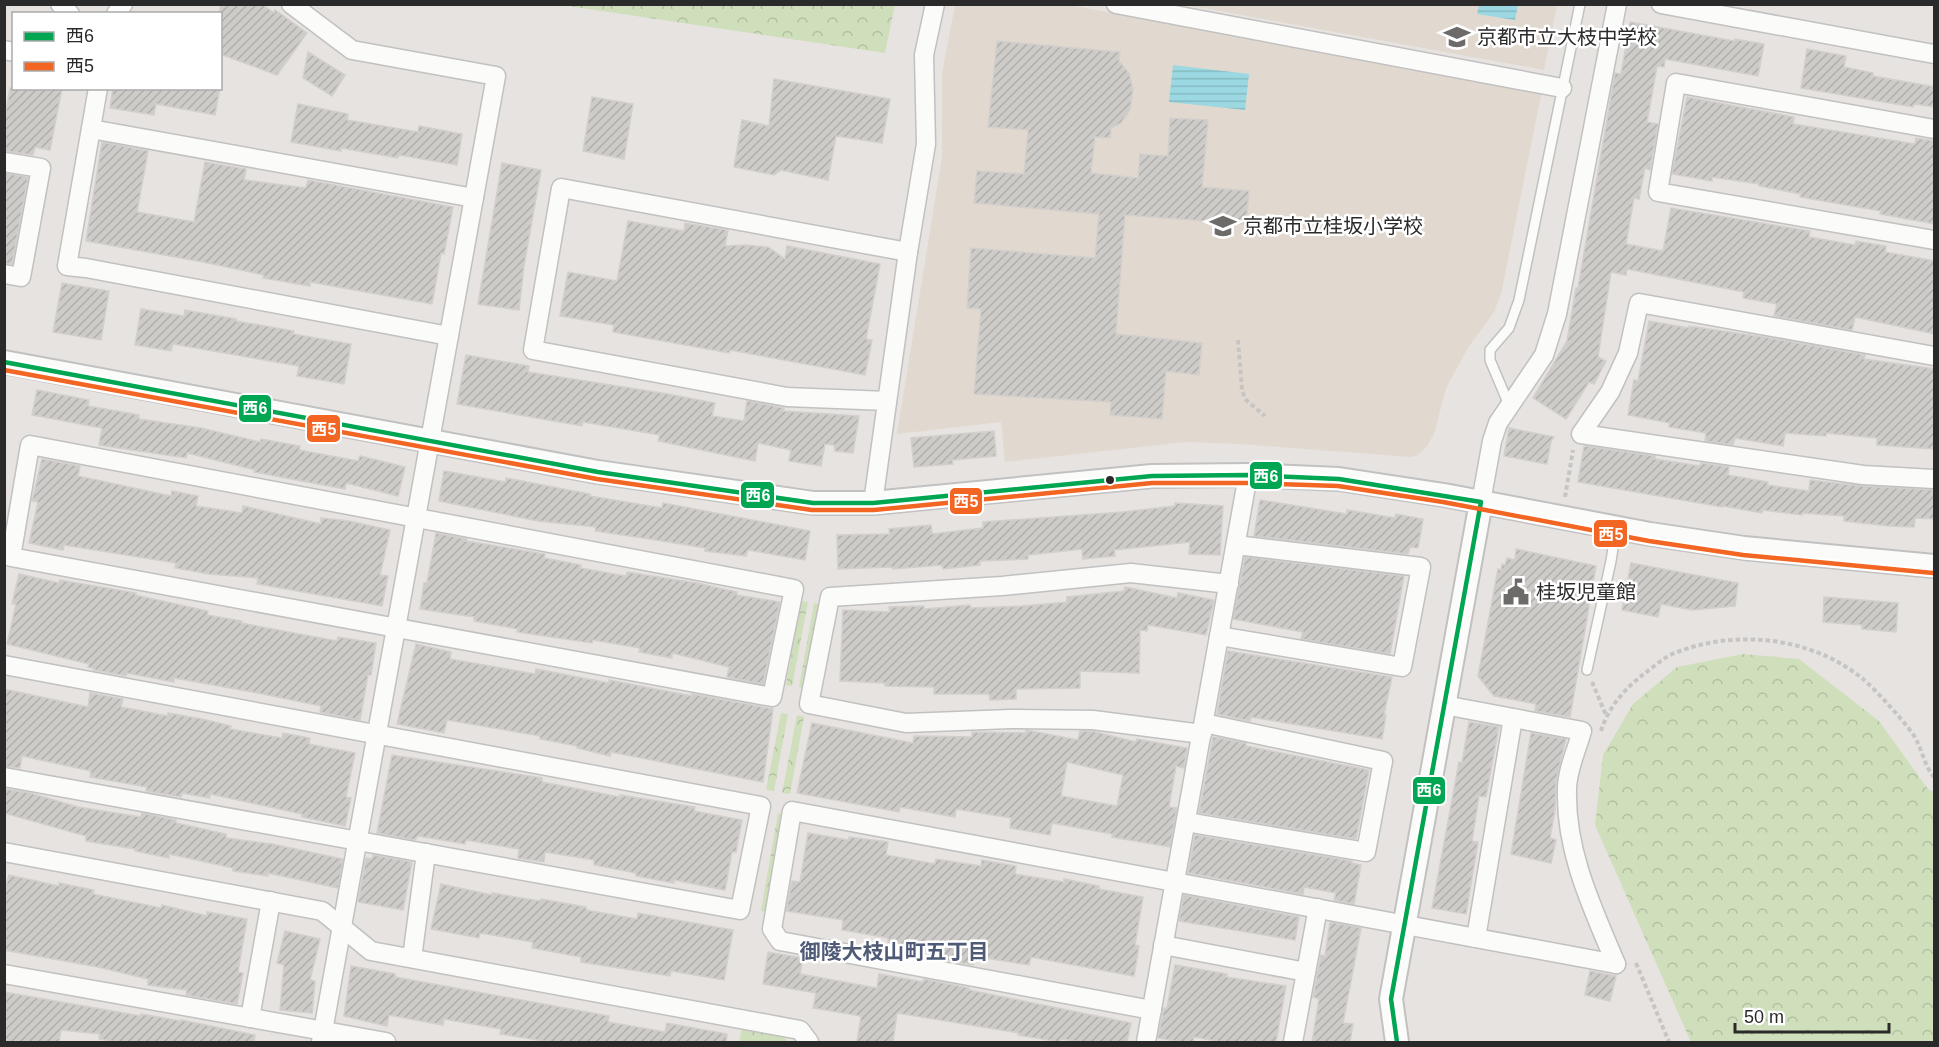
<svg xmlns="http://www.w3.org/2000/svg" width="1939" height="1047" viewBox="0 0 1939 1047" font-family="Helvetica,'Noto Sans JP',sans-serif">
<style>
.education{fill:#e1d9cf}
.forest{fill:url(#forest-crowns)}
.water{fill:url(#water-rules)}
.building{fill:url(#building-hatch);stroke:#d2cfcc;stroke-width:1.5;fill-rule:evenodd}
.lines{fill:none;stroke-linecap:round;stroke-linejoin:round}
.service-casing{stroke:#c1c1c1;stroke-width:12}
.minor-casing{stroke:#c1c1c1;stroke-width:21}
.tertiary-casing{stroke:#c1c1c1;stroke-width:26}
.path{stroke:#c6c5c5;stroke-width:4;stroke-dasharray:4.5 3;stroke-linecap:butt}
.service{stroke:#fbfbfa;stroke-width:9}
.minor{stroke:#fbfbfa;stroke-width:18}
.tertiary{stroke:#fbfbfa;stroke-width:22}
.bus-1-casing{stroke:#fff;stroke-width:9}
.bus-2-casing{stroke:#fff;stroke-width:9}
.bus-1{stroke:#00a651;stroke-width:4.5}
.bus-2{stroke:#f26522;stroke-width:4.5}
.bus-dot{fill:#2a2a2a;stroke:#fff;stroke-width:2}
.labels{text-anchor:middle;stroke-width:5;stroke-linejoin:round;paint-order:stroke}
.poi-label{font-size:20px;fill:#2a2a2a;stroke:#fff;text-anchor:start}
.neighbourhood-label{font-size:21px;font-weight:bold;fill:#4f5b76;stroke:#fff}
.line-badge{stroke:#fff;stroke-width:2}
.badge-label{font-size:16px;text-anchor:middle;font-weight:bold;fill:#fff}
</style>
<defs>
<pattern id="forest-crowns" width="20" height="18" patternUnits="userSpaceOnUse" patternTransform="scale(1.5)"><rect width="20" height="18" fill="#cfdfbc"/><path d="M2 6a3 3 0 1 1 6 0M12 15a3 3 0 1 1 6 0" fill="none" stroke="#b2c0a2"/></pattern>
<pattern id="water-rules" width="6" height="5" patternUnits="userSpaceOnUse" patternTransform="scale(1.5)"><rect width="6" height="5" fill="#9bd8e1"/><path d="M0 2.5h6" fill="none" stroke="#86bac1"/></pattern>
<pattern id="building-hatch" width="6" height="6" patternUnits="userSpaceOnUse" patternTransform="scale(1.5)"><rect width="6" height="6" fill="#ceccc9"/><path d="M-1 1l2-2M0 6l6-6M5 7l2-2" fill="none" stroke="#b1afad"/></pattern>
</defs>
<rect width="100%" height="100%" fill="#e7e3e0"/>
<!-- education -->
<g class="education">
<polygon points="955,5 1069,5 1542,91 1501,294 1494,312 1468,348 1446,388 1435,431 1428,445 1418,455 1410,457 1239,444 1186,442 1005,462 1001,422 897,434 942,157 942,73"/>
<polygon points="1186,5 1557,5 1544,70"/>
</g>
<!-- forest -->
<g class="forest">
<polygon points="561,5 895,5 885,53"/>
<polygon points="801,601 808,602 792,686 786,685"/>
<polygon points="814,603 822,605 806,689 799,687"/>
<polygon points="1743,654 1799,659 1879,721 1928,789 1934,793 1934,1042 1691,1042 1595,825 1603,755 1633,704 1677,667"/>
<polygon points="781,713 788,714 774,791 766,790"/>
<polygon points="797,715 804,717 790,794 782,793"/>
<polygon points="778,813 785,815 768,912 761,911"/>
<polygon points="742,1029 784,1037 788,1042 739,1042"/>
</g>
<!-- water -->
<g class="water">
<polygon points="1479,5 1518,5 1515,20 1477,14"/>
<polygon points="1173,65 1249,74 1245,110 1169,102"/>
</g>
<!-- building -->
<g class="building">
<polygon points="220,4 262,4 274,13 275,10 307,33 277,75 220,54"/>
<polygon points="1630,22 1734,41 1735,39 1764,44 1758,76 1665,59 1664,67 1657,66 1647,122 1658,124 1650,170 1645,168 1639,199 1634,198 1626,244 1663,251 1671,208 1810,231 1809,237 1855,245 1856,241 1886,246 1885,252 1935,261 1935,334 1855,317 1852,330 1774,316 1777,304 1743,298 1744,292 1627,269 1626,275 1611,272 1598,357 1606,361 1594,384 1589,382 1566,419 1533,398 1567,341 1576,288 1578,288 1615,73 1621,74"/>
<polygon points="997,41 1120,52 1119,61 1129,73 1133,89 1130,110 1121,123 1111,128 1110,138 1095,137 1091,173 1138,178 1140,154 1168,156 1170,118 1208,120 1202,187 1249,191 1246,224 1125,215 1116,334 1202,343 1199,375 1166,371 1162,419 1110,415 1111,402 974,394 981,309 967,308 971,248 1095,258 1099,214 974,203 977,171 1024,174 1028,130 988,127"/>
<polygon points="1807,49 1846,56 1844,67 1873,73 1873,76 1935,87 1935,107 1914,104 1913,107 1801,88"/>
<polygon points="308,52 345,75 332,96 303,78"/>
<polygon points="774,79 890,99 882,143 836,136 828,180 781,170 774,175 734,167 742,120 769,126"/>
<polygon points="10,88 62,88 50,150 35,147 33,155 4,151 4,122"/>
<polygon points="113,88 220,88 215,115 156,104 154,115 110,108"/>
<polygon points="592,97 633,104 624,159 583,151"/>
<polygon points="1687,97 1794,117 1793,124 1915,144 1916,138 1935,141 1935,224 1880,214 1881,211 1800,197 1801,194 1759,186 1759,184 1712,177 1712,181 1672,174"/>
<polygon points="298,104 348,114 347,120 418,132 419,126 462,134 457,165 399,155 398,158 341,148 341,151 291,142"/>
<polygon points="102,142 148,151 137,212 194,222 205,162 246,169 244,180 306,188 308,180 453,207 444,254 441,253 432,304 310,282 310,286 263,278 264,275 203,262 86,241"/>
<polygon points="502,163 541,170 524,266 519,310 478,304"/>
<polygon points="4,173 28,177 12,264 4,263"/>
<polygon points="628,221 684,231 685,223 728,230 725,246 745,245 768,247 785,259 787,246 880,264 866,339 872,340 865,375 730,350 729,353 613,332 614,325 560,316 568,272 617,281"/>
<polygon points="62,283 109,291 101,340 53,332"/>
<polygon points="141,309 184,316 185,310 236,319 236,321 294,331 293,334 351,344 344,384 297,376 299,366 173,344 171,351 135,345"/>
<polygon points="1649,321 1689,328 1689,326 1764,337 1865,355 1864,359 1935,369 1935,449 1877,445 1877,438 1826,433 1826,436 1785,433 1783,446 1735,438 1733,445 1705,441 1706,433 1669,427 1670,423 1628,415 1634,380 1638,381"/>
<polygon points="466,355 529,366 528,372 668,394 715,403 712,416 744,421 747,401 784,408 783,411 859,416 853,453 835,451 834,445 825,444 821,466 789,461 791,450 758,443 755,461 658,441 660,435 583,422 582,426 457,404"/>
<polygon points="37,390 89,400 88,406 139,415 139,419 201,428 260,442 261,439 300,446 299,450 358,461 360,456 405,467 398,496 346,483 345,489 254,472 255,470 187,453 186,458 99,445 102,428 32,415"/>
<polygon points="1509,428 1554,437 1551,441 1547,464 1504,456"/>
<polygon points="994,431 996,456 952,460 953,464 914,467 911,438"/>
<polygon points="1584,446 1655,456 1655,459 1700,466 1701,463 1729,467 1728,475 1768,482 1767,485 1809,491 1810,480 1862,486 1935,490 1935,519 1915,518 1914,527 1889,526 1844,521 1844,516 1802,513 1802,515 1763,510 1762,513 1723,506 1722,507 1578,482"/>
<polygon points="42,459 80,466 78,476 171,496 172,491 198,496 196,506 242,513 243,506 321,524 321,518 349,521 390,530 380,575 388,576 382,606 257,584 258,578 209,574 175,568 176,563 64,545 63,550 29,543 38,502 32,501"/>
<polygon points="444,471 506,482 506,478 590,494 590,496 662,508 663,503 810,531 805,560 748,550 746,556 705,551 705,548 656,540 595,531 596,527 538,521 439,501"/>
<polygon points="1260,500 1347,514 1347,510 1395,518 1396,514 1423,519 1418,548 1410,547 1408,554 1254,536"/>
<polygon points="1175,503 1223,506 1220,555 1189,554 1190,542 1114,550 1115,556 1083,559 1082,549 1028,555 1028,559 980,561 980,565 943,569 942,565 893,569 892,567 838,569 837,535 890,534 889,529 931,525 932,534 983,528 983,522 1123,512 1175,506"/>
<polygon points="436,533 467,539 466,541 545,554 544,558 581,565 580,568 626,576 627,572 697,583 737,592 737,595 780,602 763,684 727,677 729,667 672,653 672,658 639,652 640,648 593,640 592,643 517,632 518,629 474,621 474,617 420,609 424,583 427,583"/>
<polygon points="1516,549 1596,566 1570,717 1535,711 1536,704 1494,696 1478,676 1498,569 1501,570 1502,564 1505,565 1507,558 1515,560"/>
<polygon points="1245,557 1404,576 1390,654 1301,639 1303,632 1233,619"/>
<polygon points="1631,563 1738,583 1735,606 1692,610 1661,604 1658,617 1622,610"/>
<polygon points="19,574 59,583 60,580 136,593 135,595 208,611 207,615 242,621 241,623 337,641 338,637 376,643 371,675 368,675 360,720 320,712 321,706 258,693 174,678 174,682 127,673 126,676 94,670 95,669 88,667 89,664 7,644 16,604 12,604"/>
<polygon points="1125,587 1177,598 1178,593 1214,600 1206,635 1148,625 1147,631 1140,630 1139,673 1080,671 1080,688 1016,689 1016,699 990,700 989,694 934,694 934,687 885,686 885,683 840,681 843,610 890,612 889,607 924,606 924,609 970,605 971,608 1023,606 1067,602 1067,597 1124,591"/>
<polygon points="1824,597 1898,603 1896,632 1862,629 1862,625 1823,622"/>
<polygon points="416,644 451,652 450,659 535,674 536,669 609,683 609,680 692,696 692,694 773,709 763,782 611,752 610,756 577,748 577,746 540,739 540,736 447,720 444,733 397,724"/>
<polygon points="1228,651 1392,677 1384,714 1386,715 1382,739 1251,717 1250,721 1217,714"/>
<polygon points="4,689 88,707 90,693 123,699 121,707 168,716 168,713 202,719 231,726 230,729 282,738 283,733 310,738 309,744 355,753 346,797 351,798 345,826 302,817 302,814 210,794 210,798 182,793 181,797 146,791 147,787 90,777 91,771 22,756 20,768 4,766"/>
<polygon points="1469,722 1499,727 1486,797 1479,796 1472,841 1478,842 1466,914 1432,908 1459,762 1462,763"/>
<path d="M812 723 913 743 914 736 972 737V732L1026 733V730L1031 731 1078 740 1080 731H1092L1136 742 1137 739 1187 748 1184 768 1176 766 1169 807 1177 808 1170 847 1112 837V834L1052 823 1050 835 1010 828 1011 818 956 809 955 817 900 807 899 812 797 793ZM1067 762 1123 775 1117 806 1061 796Z"/>
<polygon points="1531,733 1566,739 1556,780 1555,810 1550,838 1556,840 1551,863 1511,854"/>
<polygon points="1213,737 1246,743 1246,746 1369,770 1356,839 1199,813"/>
<polygon points="392,755 542,778 542,782 620,797 620,795 695,807 694,811 742,820 736,852 732,852 725,890 674,880 674,883 636,876 636,873 594,865 594,860 545,852 544,862 518,858 519,849 466,840 465,844 418,836 415,840 377,833"/>
<polygon points="4,789 30,793 78,807 141,817 142,813 176,820 176,823 226,834 226,838 272,844 343,859 338,888 268,873 268,876 233,871 233,868 169,854 169,858 135,851 135,849 86,841 86,836 4,813"/>
<polygon points="808,833 849,840 849,837 888,842 886,855 935,864 936,859 981,866 982,860 1016,866 1015,874 1064,882 1064,879 1099,886 1099,889 1143,897 1135,945 1139,946 1134,976 1031,957 1029,965 979,957 979,960 975,959 973,965 928,957 929,949 888,942 888,938 842,930 843,920 786,911 792,881 800,882"/>
<polygon points="1195,835 1352,861 1351,863 1361,865 1354,904 1334,900 1336,893 1304,887 1303,894 1188,873"/>
<polygon points="373,855 412,862 403,910 358,902 366,858 372,859"/>
<polygon points="9,875 59,886 59,883 94,890 93,894 161,908 162,905 207,916 207,912 247,919 238,972 243,973 237,1004 186,995 187,990 148,985 148,979 98,967 4,950 4,894"/>
<polygon points="441,884 492,895 492,893 540,901 541,899 586,907 586,910 637,919 638,913 733,930 724,980 671,971 670,976 581,962 581,957 532,948 533,942 480,933 479,938 431,929"/>
<polygon points="1184,895 1299,917 1295,940 1179,921"/>
<polygon points="1330,922 1361,928 1343,1023 1353,1024 1350,1042 1312,1042 1319,999 1313,997 1321,955 1325,956"/>
<polygon points="285,931 320,939 310,980 315,981 312,1013 280,1010 284,965 277,963"/>
<polygon points="768,952 803,958 800,974 877,988 879,974 923,982 924,979 969,988 969,990 1131,1023 1127,1042 1080,1042 1061,1039 1059,1042 1018,1035 1019,1033 897,1013 893,1042 857,1042 861,1016 813,1008 816,993 763,984"/>
<polygon points="1175,965 1227,974 1226,977 1286,986 1276,1042 1222,1042 1194,1037 1193,1042 1181,1042 1158,1038 1164,1008 1167,1008"/>
<polygon points="351,966 395,974 395,977 450,987 609,1016 608,1022 665,1032 667,1023 727,1034 726,1042 550,1042 500,1034 501,1029 444,1019 443,1025 389,1015 387,1026 344,1016"/>
<polygon points="1590,971 1616,976 1610,1001 1585,995"/>
<polygon points="4,992 141,1016 141,1014 181,1021 181,1020 255,1035 254,1042 117,1042 99,1039 100,1034 61,1030 59,1042 4,1042"/>
</g>
<g class="lines">
<!-- service casing -->
<g class="service-casing">
<g id="service">
<polyline points="1509,405 1490,360 1490,350 1509,328 1519,300 1580,4"/>
<polyline points="1587,670 1611,561 1616,529"/>
</g>
</g>
<!-- minor casing -->
<g class="minor-casing">
<g id="minor">
<polyline points="60,4 70,14"/>
<polyline points="291,4 352,50 496,76 321,1042"/>
<polyline points="1116,4 1562,88"/>
<polyline points="1661,4 1934,54"/>
<polyline points="116,14 123,4"/>
<polyline points="4,50 14,52"/>
<polyline points="98,88 67,266 86,268 449,336"/>
<polyline points="91,129 474,198"/>
<polyline points="1934,129 1676,83 1658,192 1934,240"/>
<polyline points="4,162 41,168 21,277 4,274"/>
<polyline points="1934,356 1639,303 1628,353 1610,392 1581,434 1863,475 1934,479"/>
<polyline points="887,401 787,397 533,350 561,188 908,252"/>
<polygon points="30,445 794,589 772,697 11,557"/>
<polyline points="1481,502 1492,441 1498,423 1544,355 1557,314 1617,4"/>
<polyline points="873,503 908,252 926,144 924,55 935,4"/>
<polyline points="1219,636 1402,667 1421,567 1236,545"/>
<polyline points="4,665 761,806 740,910 4,777"/>
<path d="M1444 705 1582 731C1577 749 1567 770 1567 789 1565 851 1592 907 1616 964"/>
<polyline points="1202,734 1093,720 1010,719 906,723 809,704 830,597 1002,586 1131,573 1229,584"/>
<polyline points="1186,822 1366,852 1383,761 1204,723"/>
<polyline points="4,852 322,911 371,951 800,1030 809,1042"/>
<polyline points="1476,938 1513,718"/>
<polyline points="1163,945 1306,972"/>
<polyline points="412,958 426,853"/>
<polyline points="4,974 386,1042"/>
<polyline points="1152,1010 780,941 772,929 792,811 1616,964"/>
<polyline points="250,1018 271,901"/>
<polyline points="1146,1042 1248,475"/>
<polyline points="1293,1042 1318,908"/>
</g>
</g>
<!-- tertiary casing -->
<g class="tertiary-casing">
<g id="tertiary">
<polyline points="4,362 598,472 813,503 873,503 1152,476 1248,475 1339,479 1444,495 1650,534 1744,548 1934,566"/>
<polyline points="1397,1042 1391,999 1481,502"/>
</g>
</g>
<!-- path -->
<g class="path">
<polyline points="1238,340 1242,390 1245,399 1265,416"/>
<polyline points="1565,497 1573,450"/>
<polyline points="1592,682 1606,715"/>
<path d="M1601 731C1608 708 1625 688 1644 674 1652 668 1661 660 1670 655 1732 628 1811 636 1863 679 1874 688 1912 729 1917 741 1923 754 1925 766 1934 777"/>
<polyline points="1636,963 1669,1042"/>
</g>
<!-- service -->
<use href="#service" class="service"/>
<!-- minor -->
<use href="#minor" class="minor"/>
<!-- tertiary -->
<use href="#tertiary" class="tertiary"/>
<!-- bus-1 casing -->
<g class="bus-1-casing">
<polyline id="bus-1" points="4,362 598,472 813,503 873,503 1152,476 1248,475 1339,479 1481,502 1391,999 1397,1042"/>
</g>
<!-- bus-2 casing -->
<g class="bus-2-casing">
<polyline id="bus-2" points="4,370 597,479 812,510 874,510 1152,483 1248,483 1338,486 1443,502 1649,541 1743,555 1933,573"/>
</g>
<!-- bus-1 -->
<use href="#bus-1" class="bus-1"/>
<!-- bus-2 -->
<use href="#bus-2" class="bus-2"/>
</g>
<!-- icons -->
<defs>
<g id="school-bare" transform="scale(2.07)"><path d="M0-5L7-2L0 1L-7-2ZM-4 1L0 2.5L4 1V4Q0 6-4 4Z" fill="#6c6b6a" stroke="#fff" stroke-width="2.5" paint-order="stroke"/></g>
<g id="civic-bare" transform="scale(2.07)"><path d="M-.6-6.5H3V-4.5H.6V-3L4-1V1h2V6H-6V1h2V-1L-.6-3ZM-1.2 2.5V6h2.4V2.5Z" fill="#6c6b6a" stroke="#fff" stroke-width="2.5" paint-order="stroke"/></g>
</defs>
<g fill-rule="evenodd">
<use href="#school-bare" x="1457" y="37"/>
<use href="#school-bare" x="1223" y="226"/>
<use href="#civic-bare" x="1516" y="592"/>
</g>
<!-- markers -->
<circle class="bus-dot" cx="1110" cy="480" r="5"/>
<g class="labels">
<!-- poi labels -->
<g class="poi-label">
<text x="1477" y="44">京都市立大枝中学校</text>
<text x="1243" y="233">京都市立桂坂小学校</text>
<text x="1536" y="599">桂坂児童館</text>
</g>
<!-- neighbourhood labels -->
<g class="neighbourhood-label">
<text x="894" y="959">御陵大枝山町五丁目</text>
</g>
</g>
<g class="line-badge">
<rect x="238" y="394" width="34" height="29" rx="6" fill="#00a651"/>
<rect x="306" y="414" width="35" height="29" rx="6" fill="#f26522"/>
<rect x="1249" y="461" width="34" height="29" rx="6" fill="#00a651"/>
<rect x="740" y="481" width="35" height="28" rx="6" fill="#00a651"/>
<rect x="949" y="487" width="34" height="28" rx="6" fill="#f26522"/>
<rect x="1593" y="519" width="35" height="29" rx="6" fill="#f26522"/>
<rect x="1412" y="776" width="34" height="29" rx="6" fill="#00a651"/>
</g>
<g class="badge-label">
<text x="255" y="414">西6</text>
<text x="324" y="435">西5</text>
<text x="1266" y="482">西6</text>
<text x="758" y="501">西6</text>
<text x="966" y="507">西5</text>
<text x="1611" y="540">西5</text>
<text x="1429" y="796">西6</text>
</g>
<!-- border -->
<rect width="1939" height="1047" fill="none" stroke="#2a2a2a" stroke-width="12"/>
<!-- legend -->
<rect x="12" y="12" width="210" height="78" fill="#ffffff" stroke="#aaaaaa" stroke-width="1.5"/>
<rect x="24" y="32" width="30" height="9" fill="#00a651" stroke="#aaaaaa" stroke-width="1.5"/>
<text x="66" y="42" font-size="18" fill="#2a2a2a">西6</text>
<rect x="24" y="62" width="30" height="9" fill="#f26522" stroke="#aaaaaa" stroke-width="1.5"/>
<text x="66" y="72" font-size="18" fill="#2a2a2a">西5</text>
<!-- scale -->
<path d="M1735 1023v9h154v-9" fill="none" stroke="#2a2a2a" stroke-width="3"/>
<text x="1744" y="1023" font-size="18" fill="#2a2a2a" stroke="#ffffff" stroke-width="4.5" paint-order="stroke">50 m</text>
</svg>
